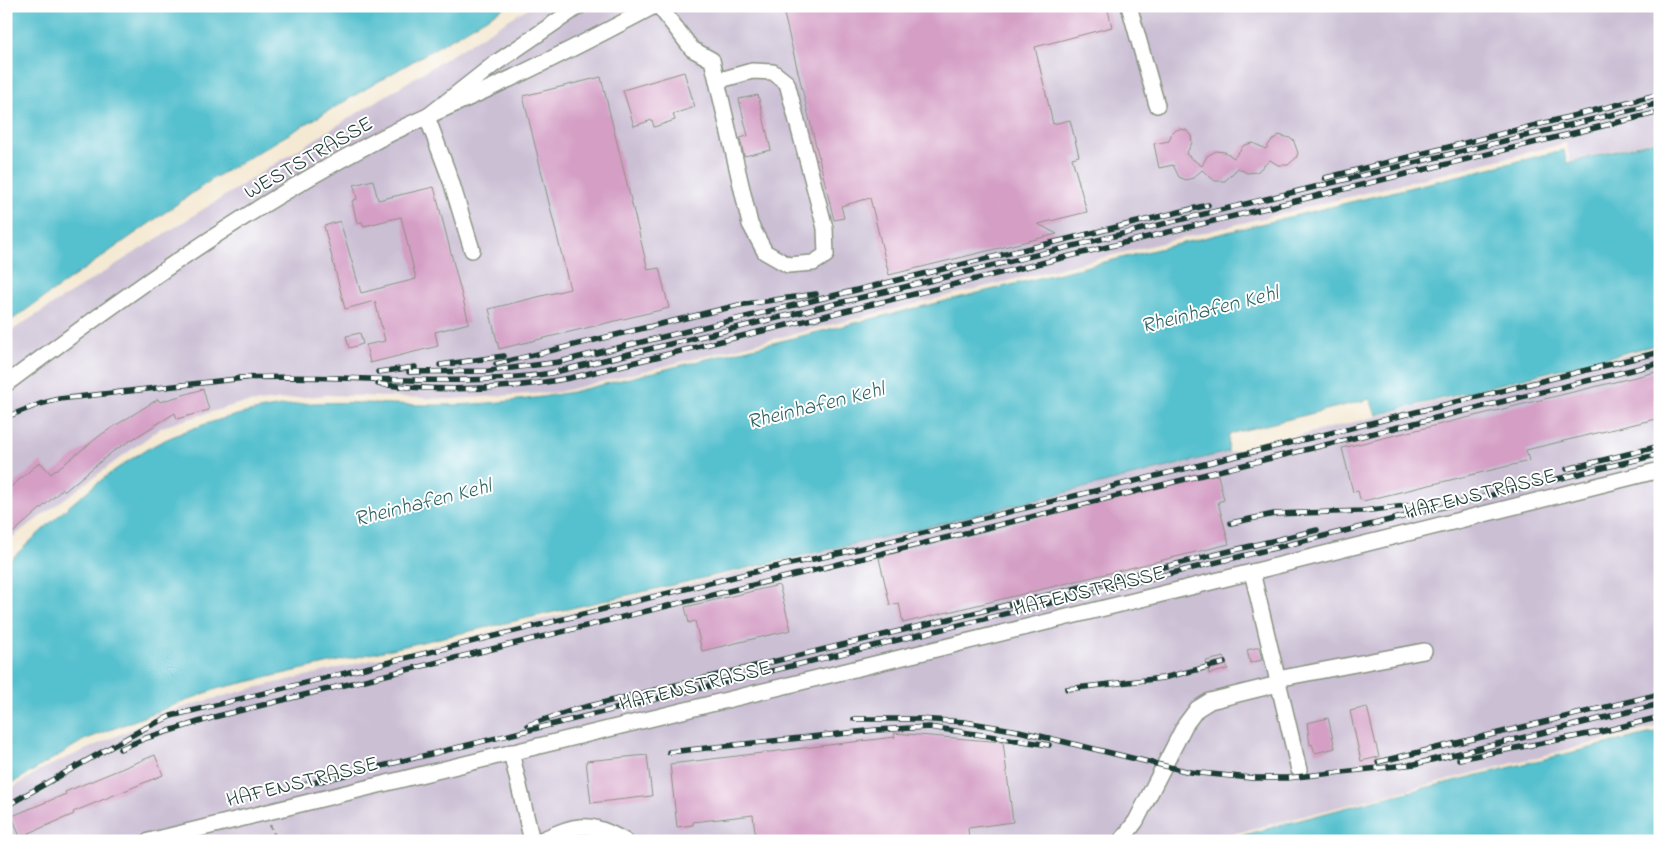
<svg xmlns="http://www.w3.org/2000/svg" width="1666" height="847" viewBox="0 0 1666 847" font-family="'Indie Flower',sans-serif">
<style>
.industrial{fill:#cbbfd4}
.water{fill:#54c0ce;stroke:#3a7e81}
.building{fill:#d49ec5}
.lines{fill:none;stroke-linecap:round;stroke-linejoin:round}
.minor-casing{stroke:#8a9384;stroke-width:18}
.path{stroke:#8a9384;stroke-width:2.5;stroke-dasharray:4 4;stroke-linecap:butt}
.minor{stroke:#fff;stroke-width:15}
.rail-casing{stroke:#1f3d34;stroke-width:5.5}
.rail{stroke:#fff;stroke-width:4;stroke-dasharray:11;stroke-linecap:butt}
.labels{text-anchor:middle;stroke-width:4;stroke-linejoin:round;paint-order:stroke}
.street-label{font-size:21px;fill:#1f3d34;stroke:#fff}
.water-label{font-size:22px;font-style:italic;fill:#2f6462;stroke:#fff}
</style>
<rect width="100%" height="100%" fill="#fff"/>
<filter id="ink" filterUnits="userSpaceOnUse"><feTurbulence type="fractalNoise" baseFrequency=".02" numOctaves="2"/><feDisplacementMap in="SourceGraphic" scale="10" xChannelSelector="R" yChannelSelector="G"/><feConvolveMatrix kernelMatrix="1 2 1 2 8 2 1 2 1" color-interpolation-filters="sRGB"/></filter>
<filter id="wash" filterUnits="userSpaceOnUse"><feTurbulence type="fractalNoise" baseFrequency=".0096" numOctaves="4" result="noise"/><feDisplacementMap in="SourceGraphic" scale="20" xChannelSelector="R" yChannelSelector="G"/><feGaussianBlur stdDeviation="1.12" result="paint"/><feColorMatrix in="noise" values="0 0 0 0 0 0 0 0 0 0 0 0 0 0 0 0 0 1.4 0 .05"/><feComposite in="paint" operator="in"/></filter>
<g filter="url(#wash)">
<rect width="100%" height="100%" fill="#f4e9d3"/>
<!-- industrial -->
<g class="industrial">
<polygon points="531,6 1660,6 1660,139 1570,161 1566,143 559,392 453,399 326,395 238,404 162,427 6,542 6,334 283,159"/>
<polygon points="1660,347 1660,726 1205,841 6,841 6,792 40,770 152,720 155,715 242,691 803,557"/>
</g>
<!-- water -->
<g class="water">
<polygon points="6,6 507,6 214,178 6,324"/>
<path d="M1660 140V344L1376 415 1370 399 1229 434 1228 452 919 529 216 689 84 740 6 787V564C52 521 110 465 167 439 212 419 263 406 313 403 359 401 406 406 452 405 493 404 533 399 572 392L1564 150 1567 163Z"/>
<polygon points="1660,731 1660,841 1222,841 1367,802"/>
</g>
<g id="blocks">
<!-- building -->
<g class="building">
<polygon points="782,6 1107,6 1112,27 1035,47 1053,124 1070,120 1079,156 1072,158 1087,212 1038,224 1057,234 889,275 870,198 841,206 844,218 834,220"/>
<polygon points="684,72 695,107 673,114 675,120 654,127 652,120 634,126 623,90"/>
<polygon points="601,77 648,270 659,268 669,308 499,349 489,309 570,289 523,96"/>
<polygon points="758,95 771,150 744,156 740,138 748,136 739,99"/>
<polygon points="1179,129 1186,130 1191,136 1192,143 1186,154 1202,166 1207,156 1216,151 1225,152 1234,158 1244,145 1253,143 1266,149 1271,141 1279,135 1293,139 1298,153 1296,158 1288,165 1278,165 1270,160 1257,172 1247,173 1238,168 1225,181 1215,181 1202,170 1193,178 1186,180 1179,177 1173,165 1159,168 1154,144 1169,141 1172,132"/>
<polygon points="373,180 378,200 434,187 469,323 435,332 438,346 370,363 366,345 385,341 375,301 345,309 324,226 340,221 361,293 416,279 401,217 364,226 362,222 357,223 352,201 357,199 354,185"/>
<polygon points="360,333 363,344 349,348 346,336"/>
<polygon points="1660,371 1660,418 1526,450 1529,461 1363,501 1360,499 1358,491 1353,492 1342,448"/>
<polygon points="203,389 209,410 177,419 175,413 112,452 65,491 63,489 6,539 6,491 40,462 51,474 102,434 158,399 160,402"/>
<polygon points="1212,475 1218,475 1224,500 1218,502 1229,544 903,623 899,603 890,605 879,558 887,555"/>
<polygon points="779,585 791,630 702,651 695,621 689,623 685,607"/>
<polygon points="1259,647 1262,660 1250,663 1247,650"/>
<polygon points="1224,657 1228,669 1209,674 1206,661"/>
<polygon points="1367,707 1379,757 1361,761 1350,711"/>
<polygon points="1328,718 1335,748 1315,753 1312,744 1310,745 1307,723"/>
<polygon points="894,733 1003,742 1013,822 968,828 969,841 807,841 802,837 799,841 756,841 753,815 693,822 693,825 677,827 670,764 895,737"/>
<polygon points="155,755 163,775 73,812 74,814 20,837 12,816 66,794 65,792"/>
<polygon points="647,755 652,796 591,803 586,761"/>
</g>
</g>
</g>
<g filter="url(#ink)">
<use href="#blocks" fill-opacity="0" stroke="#8a9384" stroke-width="1"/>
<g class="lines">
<!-- minor casing -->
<g class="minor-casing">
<g id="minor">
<polyline points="659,6 692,49 712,60 717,81 750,224 765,252 788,265 813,263 826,255 825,228 787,83 773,72 752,71 717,81"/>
<polyline points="1129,6 1157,105"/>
<polyline points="472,250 451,181 427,117 493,65 579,6"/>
<path d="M6 384C123 297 242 211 372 143 413 121 457 104 499 84 551 60 603 33 654 6"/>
<polyline points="1252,572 1299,770"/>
<polyline points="1277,679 1424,651"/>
<polyline points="511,752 532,841"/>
<polyline points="149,841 1252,572 1660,470"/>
<path d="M539 841C577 824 588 820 625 841"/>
<polyline points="1121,841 1136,821 1185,725 1197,709 1210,701 1278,684"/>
</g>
</g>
<!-- path -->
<polyline class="path" points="270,825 277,841"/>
<!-- minor -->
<use href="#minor" class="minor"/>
<!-- rail casing -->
<g class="rail-casing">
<g id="rail">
<polyline points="1325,178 1660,94"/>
<polyline points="496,364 739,305 816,294"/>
<polyline points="440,365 504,356"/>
<polyline points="378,372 415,367"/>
<polyline points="409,372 489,371 559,362 1208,205"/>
<path d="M239 378C342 373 448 389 551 373L1660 103"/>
<path d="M378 384C442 392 506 390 570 378L1660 112"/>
<polyline points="6,417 40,404 59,399 245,378"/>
<polyline points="1567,469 1660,446"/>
<polyline points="1231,523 1274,514 1362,511 1424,504"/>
<polyline points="1067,689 1163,678 1224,663"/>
<polyline points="854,719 919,719 965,722 1019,731 1190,772 1251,778 1287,778 1415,764 1660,704"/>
<polyline points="528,725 573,710 1317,530"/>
<polyline points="120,749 146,738 218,716 1660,363"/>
<polyline points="669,752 876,730 929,727 1049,745"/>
<polyline points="1459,759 1604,731 1660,717"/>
<polyline points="1378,762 1660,694"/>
<polyline points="304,785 1660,454"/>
<polyline points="6,806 143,729 171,716 766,569 842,553 1660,352"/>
</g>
</g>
<!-- rail -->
<use href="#rail" class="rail"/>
</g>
</g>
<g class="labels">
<!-- street labels -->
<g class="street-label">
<text transform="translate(308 157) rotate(-30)" y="7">WESTSTRASSE</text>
<text transform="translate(1480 493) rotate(-14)" y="7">HAFENSTRASSE</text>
<text transform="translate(1089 590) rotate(-14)" y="7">HAFENSTRASSE</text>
<text transform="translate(695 685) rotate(-14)" y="7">HAFENSTRASSE</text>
<text transform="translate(302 781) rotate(-14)" y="7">HAFENSTRASSE</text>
</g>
<!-- water labels -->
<g class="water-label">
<text transform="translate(1209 308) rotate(-14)" y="8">Rheinhafen Kehl</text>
<text transform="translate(815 404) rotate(-14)" y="8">Rheinhafen Kehl</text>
<text transform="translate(422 501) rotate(-14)" y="8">Rheinhafen Kehl</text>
</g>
</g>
<!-- margin -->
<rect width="1666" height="847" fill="none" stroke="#fff" stroke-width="25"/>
</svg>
